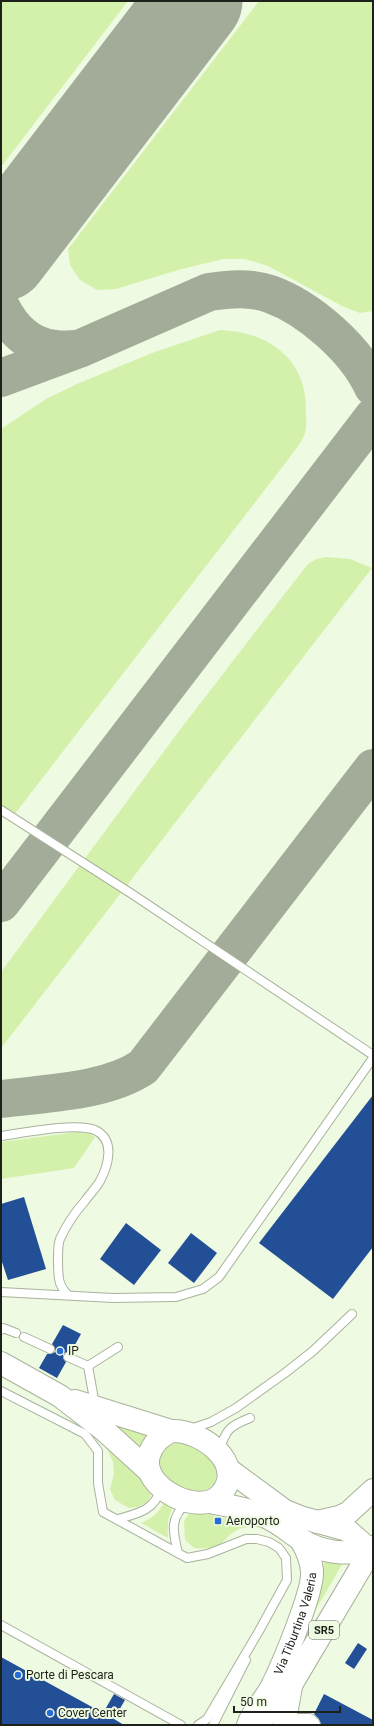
<svg xmlns="http://www.w3.org/2000/svg" width="374" height="1726" viewBox="0 0 374 1726" font-family="Roboto,sans-serif">
<style>
.green{fill:#d3f1ab}
.lines{fill:none;stroke-linecap:round;stroke-linejoin:round}
.taxiway{stroke:#a3ab99;stroke-width:38}
.runway{stroke:#a3ab99;stroke-width:95}
.building{fill:#224f96}
.lane-casing{stroke:#a8b29c;stroke-width:10}
.street-casing{stroke:#a8b29c;stroke-width:18}
.secondary-casing{stroke:#a8b29c;stroke-width:24}
.primary-casing{stroke:#a8b29c;stroke-width:24}
.lane{stroke:#fff;stroke-width:8}
.street{stroke:#fff;stroke-width:16}
.secondary{stroke:#fff;stroke-width:22}
.primary{stroke:#fff;stroke-width:22}
.poi-dot{fill:#276dd9;stroke:#effae2;stroke-width:1.5}
.labels{text-anchor:middle;stroke-width:4;stroke-linejoin:round;paint-order:stroke}
.shield{fill:#effae2;stroke:#5d6255;stroke-width:1}
.shield-label{font-size:11px;font-weight:bold;fill:#1e2119}
.poi-label{font-size:12px;fill:#1e2119;stroke:#effae2;text-anchor:start}
.street-label{font-size:12px;fill:#1e2119;stroke:#effae2}
</style>
<rect width="100%" height="100%" fill="#effae2"/>
<!-- green -->
<g class="green">
<polygon points="1,1 128,1 1,167"/>
<polygon points="259,1 373,1 373,311 360,313 342,306 268,266 245,259 223,259 178,270 116,289 97,290 80,280 70,265 68,249"/>
<path d="M220 330C268 332 306 358 306 409 306 416 307 426 305 433 302 443 292 453 287 461L14 815 1 807V429L46 399 77 384 152 353Z"/>
<polygon points="326,557 350,559 372,568 2,1047 1,1045 1,972 179,731 276,605 308,564 317,559"/>
<polygon points="78,1132 90,1133 95,1137 74,1168 1,1179 1,1142"/>
<polygon points="1,1375 66,1408 130,1457 152,1493 148,1501 138,1507 129,1508 115,1500 110,1489 114,1474 113,1462 103,1440 64,1410 1,1377"/>
<polygon points="92,1416 153,1433 140,1455"/>
<path d="M177 1443C195 1442 222 1457 216 1479 206 1510 137 1477 167 1446Z"/>
<path d="M168 1496 176 1502C168 1515 167 1523 168 1538L141 1523C155 1517 161 1510 168 1496Z"/>
<path d="M197 1510 221 1518 259 1523 286 1536 301 1560 298 1562C297 1558 296 1554 293 1551 283 1534 255 1521 237 1530 231 1533 228 1537 223 1542 215 1549 204 1549 194 1548L185 1540 184 1521 191 1511Z"/>
<polygon points="325,1558 345,1559 296,1644 319,1588"/>
</g>
<g class="lines">
<!-- taxiway -->
<g class="taxiway">
<polyline points="1,254 1,253"/>
<path d="M1 307C12 329 30 347 56 349 63 350 71 349 78 349"/>
<path d="M1 378 79 349 209 292C229 289 250 287 270 294 309 308 356 349 373 387"/>
<polyline points="1,903 373,417"/>
<path d="M1 1099C46 1093 106 1092 143 1067L373 768"/>
</g>
<!-- runway -->
<polyline class="runway" points="1,254 195,1"/>
</g>
<!-- building -->
<g class="building">
<polygon points="373,1095 373,1247 333,1299 259,1243"/>
<polygon points="24,1197 46,1269 8,1280 1,1259 1,1204"/>
<polygon points="126,1223 161,1250 134,1285 100,1259"/>
<polygon points="191,1233 217,1253 194,1283 168,1263"/>
<polygon points="63,1325 81,1334 71,1352 67,1352 63,1354 63,1358 66,1362 57,1378 39,1368 47,1354 51,1354 55,1352 55,1348 52,1344"/>
<polygon points="358,1643 367,1649 354,1669 345,1663"/>
<polygon points="1,1657 103,1713 114,1694 125,1700 114,1719 124,1725 1,1725"/>
<polygon points="324,1694 373,1720 373,1725 321,1725 319,1719 314,1714"/>
</g>
<g class="lines">
<!-- lane casing -->
<g class="lane-casing">
<g id="lane">
<polyline points="1,810 132,894 373,1055"/>
<path d="M1 1136C22 1133 76 1122 95 1130 116 1140 108 1166 100 1181 96 1188 89 1195 85 1201 75 1212 66 1226 60 1239 57 1246 58 1271 59 1279 60 1285 63 1290 68 1295"/>
<polyline points="1,1292 113,1298 176,1297 203,1289 219,1277 373,1058"/>
<polyline points="1,1330 3,1328 16,1333"/>
<polyline points="24,1337 50,1349"/>
<polyline points="68,1357 88,1366 95,1405"/>
<polyline points="88,1366 118,1347"/>
<polyline points="1,1391 85,1434 98,1451 98,1483 103,1512 187,1558 208,1554 246,1539 257,1539 269,1542 279,1548 286,1558 287,1580 259,1631 207,1719 198,1725"/>
<polyline points="190,1429 211,1422 236,1408 285,1373 313,1351 352,1314"/>
<path d="M219 1451C226 1430 229 1426 250 1418"/>
<path d="M118 1519C136 1514 156 1510 160 1489"/>
<path d="M178 1553C173 1532 169 1518 187 1503"/>
<polyline points="1,1625 181,1725"/>
<polyline points="213,1725 246,1660"/>
</g>
</g>
<!-- street casing -->
<g class="street-casing">
<polyline id="street" points="300,1725 299,1722 309,1722 312,1725"/>
</g>
<!-- secondary casing -->
<g class="secondary-casing">
<g id="secondary">
<polyline points="1,1363 60,1396 104,1430 148,1470"/>
<polyline points="75,1401 171,1431"/>
<path d="M171 1431C201 1429 247 1464 221 1494 201 1518 139 1488 149 1455 153 1443 160 1437 171 1431Z"/>
<polyline points="228,1469 285,1511 300,1517 347,1530 371,1551"/>
<path d="M210 1502C228 1506 248 1508 264 1516 278 1522 288 1531 300 1539 323 1554 345 1554 371 1551"/>
<polyline points="317,1522 339,1517 348,1513 373,1490"/>
<path id="s1" d="M248 1725 250 1720C257 1707 267 1697 273 1684 283 1664 314 1590 312 1571 311 1560 307 1550 301 1540"/>
</g>
</g>
<!-- primary casing -->
<g class="primary-casing">
<g id="primary">
<polyline points="257,1725 291,1685 373,1547"/>
<polyline points="284,1725 291,1687"/>
</g>
</g>
<!-- lane -->
<use href="#lane" class="lane"/>
<!-- street -->
<use href="#street" class="street"/>
<!-- secondary -->
<use href="#secondary" class="secondary"/>
<!-- primary -->
<use href="#primary" class="primary"/>
</g>
<!-- markers -->
<g class="poi-dot">
<circle cx="60" cy="1351" r="4"/>
<rect x="214" y="1517" width="8" height="8" rx="2"/>
<circle cx="18" cy="1675" r="4"/>
<circle cx="50" cy="1713" r="4"/>
</g>
<g class="labels">
<!-- shield labels -->
<rect class="shield" x="309" y="1621" width="30" height="18" rx="3"/>
<g class="shield-label">
<text x="324" y="1634">SR5</text>
</g>
<!-- poi labels -->
<g class="poi-label">
<text x="68" y="1355">IP</text>
<text x="226" y="1525">Aeroporto</text>
<text x="26" y="1679">Porte di Pescara</text>
<text x="58" y="1717">Cover Center</text>
</g>
<!-- street labels -->
<g class="street-label">
<text dy="4" stroke="none"><textPath href="#s1" startOffset="113">Via Tiburtina Valeria</textPath></text>
</g>
</g>
<!-- border -->
<rect width="374" height="1726" fill="none" stroke="#1e2119" stroke-width="4"/>
<!-- scale -->
<path d="M234 1706v6h106v-6" fill="none" stroke="#1e2119" stroke-width="2"/>
<text x="240" y="1706" font-size="12" fill="#1e2119" stroke="#effae2" stroke-width="3" paint-order="stroke">50 m</text>
</svg>
